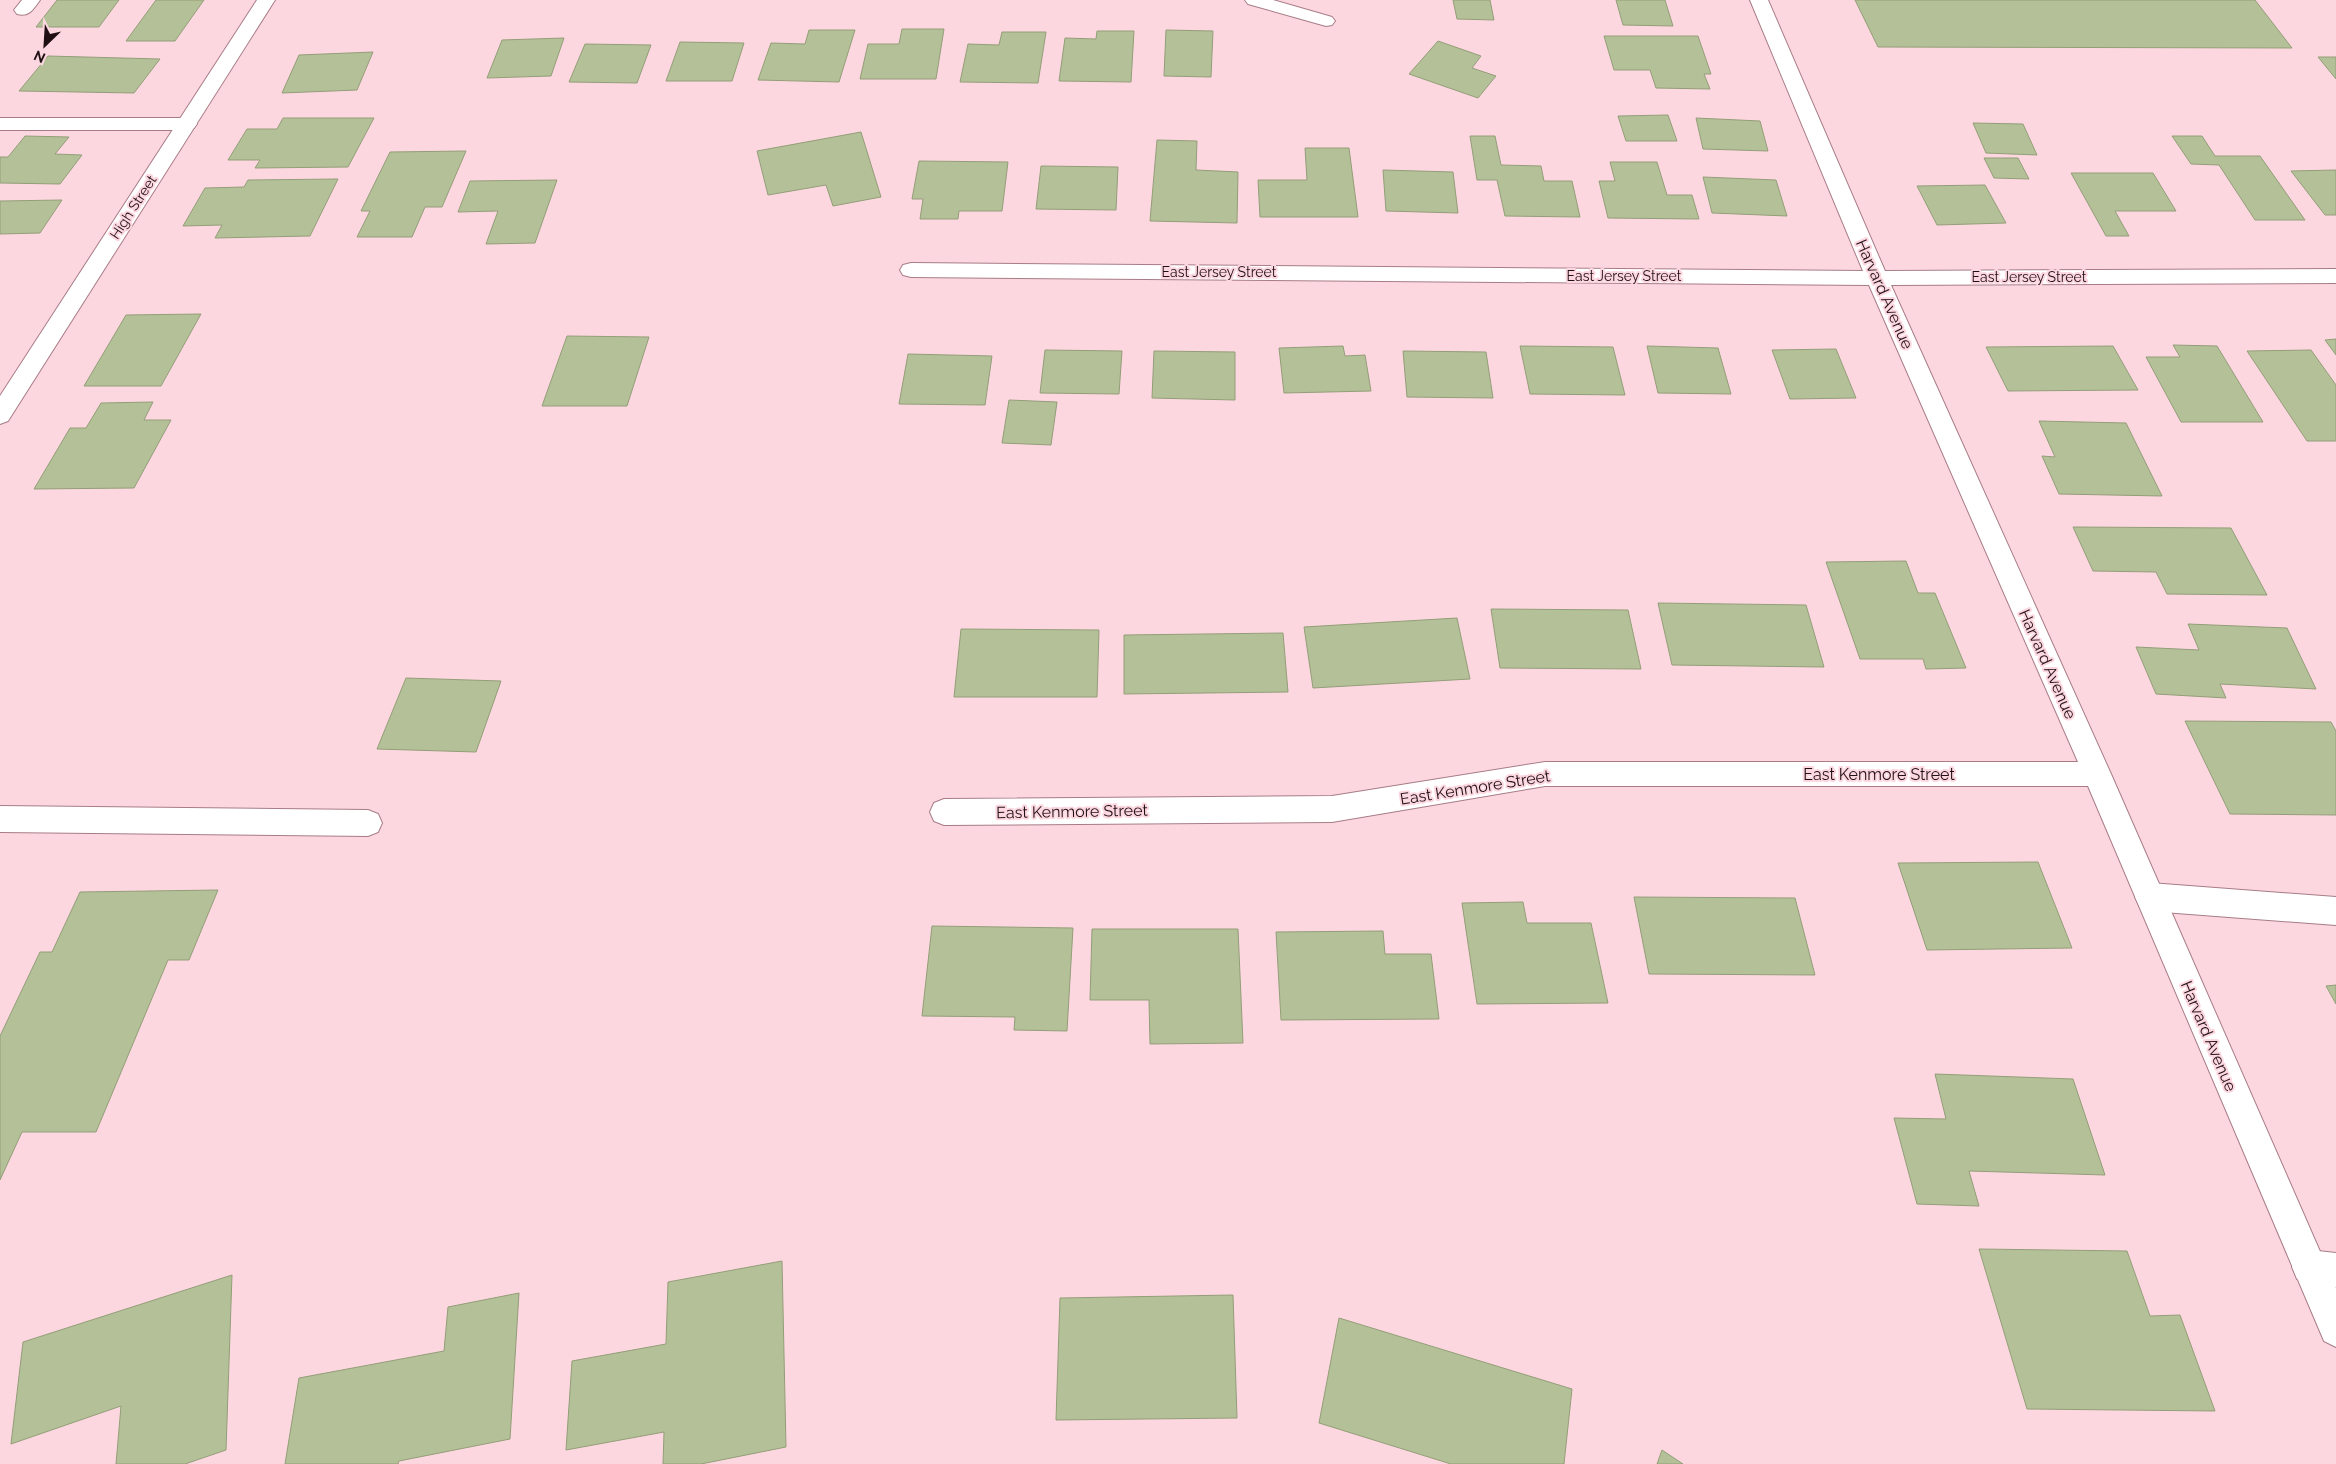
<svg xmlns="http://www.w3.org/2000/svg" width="2336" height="1464" viewBox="0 0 2336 1464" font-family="Raleway,sans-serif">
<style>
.building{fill:#b4c098;stroke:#939e78}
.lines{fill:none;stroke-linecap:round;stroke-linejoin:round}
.service-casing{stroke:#a77c87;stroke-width:2}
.minor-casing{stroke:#a77c87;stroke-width:2}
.service{fill:#fff;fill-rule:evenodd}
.minor{fill:#fff;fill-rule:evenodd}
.labels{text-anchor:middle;stroke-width:4;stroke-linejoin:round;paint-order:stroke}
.far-street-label{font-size:14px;fill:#201015;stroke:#fdd7e0}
.street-label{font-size:16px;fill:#201015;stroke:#fdd7e0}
</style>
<rect width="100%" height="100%" fill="#fdd7e0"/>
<!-- building -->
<g class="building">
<polygon points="57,0 119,0 99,27 36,27"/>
<polygon points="156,0 204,0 175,41 126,41"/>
<polygon points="1453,0 1490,0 1494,20 1457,19"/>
<polygon points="1616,0 1665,0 1673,26 1623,25"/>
<polygon points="1855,0 2255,0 2292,48 1878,47"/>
<polygon points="902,29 944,29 936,79 860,79 868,44 899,44"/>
<polygon points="809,30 855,30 839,82 758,80 771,43 805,44"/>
<polygon points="1166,30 1213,31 1211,77 1164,76"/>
<polygon points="1097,31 1134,31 1131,82 1059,81 1065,38 1096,39"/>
<polygon points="1002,32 1046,32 1038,83 960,82 968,44 999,45"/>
<polygon points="1604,36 1698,36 1711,74 1704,74 1710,89 1656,88 1650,70 1614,70"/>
<polygon points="564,38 551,76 487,78 502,40"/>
<polygon points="1438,41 1481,56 1472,68 1496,76 1478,98 1409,74"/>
<polygon points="680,42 744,43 732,81 666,81"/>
<polygon points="585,44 651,45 637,83 569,82"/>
<polygon points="373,52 357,90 282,93 299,55"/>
<polygon points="48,56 160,59 134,93 19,91"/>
<polygon points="2318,57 2336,57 2336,79"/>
<polygon points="1668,115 1677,141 1626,141 1618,116"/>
<polygon points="283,118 374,118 348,167 255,168 260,160 228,160 247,129 277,129"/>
<polygon points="1696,118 1760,121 1768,151 1703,149"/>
<polygon points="1973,123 2023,124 2037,155 1986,153"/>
<polygon points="861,132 881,197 833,206 826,185 768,195 757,151"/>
<polygon points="25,136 69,137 55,154 82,155 60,184 0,183 0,157 8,157"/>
<polygon points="1470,136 1495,136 1501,165 1541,166 1544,181 1572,181 1580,217 1505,216 1497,180 1477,180"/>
<polygon points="2172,136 2202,136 2215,156 2260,156 2305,220 2255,220 2219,165 2191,164"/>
<polygon points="1157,140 1197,141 1196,170 1238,172 1237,223 1150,221"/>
<polygon points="1305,148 1349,148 1358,217 1260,217 1258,180 1307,180"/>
<polygon points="466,151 442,207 425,207 412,237 357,237 370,211 361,211 390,152"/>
<polygon points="1984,158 2018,158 2029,179 1994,178"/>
<polygon points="919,161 1008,162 1002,211 959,211 958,219 920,219 923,199 912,199"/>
<polygon points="1610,162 1657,162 1667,195 1692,195 1699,219 1608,218 1599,181 1615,181"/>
<polygon points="1041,166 1118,167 1116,210 1036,209"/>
<polygon points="1383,170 1453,172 1458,213 1386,211"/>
<polygon points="2336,170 2336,215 2325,215 2291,171"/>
<polygon points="2071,173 2153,173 2176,211 2115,211 2129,236 2106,236"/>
<polygon points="1703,177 1776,180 1787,216 1712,213"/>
<polygon points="338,179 310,236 215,238 222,225 183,226 205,188 244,187 248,180"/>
<polygon points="557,180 535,243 486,244 498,211 458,212 470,181"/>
<polygon points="1985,185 2006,223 1937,225 1917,186"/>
<polygon points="62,200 40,233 0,234 0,201"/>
<polygon points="201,314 161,386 84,386 126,315"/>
<polygon points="567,336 649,337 627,406 542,406"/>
<polygon points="2336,339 2336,355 2325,340"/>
<polygon points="2173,345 2217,346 2263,422 2181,422 2146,357 2180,357"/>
<polygon points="1343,346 1345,356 1365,355 1371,391 1284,393 1279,348"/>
<polygon points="1520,346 1613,347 1625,395 1530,394"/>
<polygon points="1647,346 1718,348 1731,394 1658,393"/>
<polygon points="2113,346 2138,390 2008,391 1986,347"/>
<polygon points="1836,349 1856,398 1790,399 1772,350"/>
<polygon points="1045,350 1122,351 1119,394 1040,393"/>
<polygon points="2311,350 2336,385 2336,441 2307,441 2247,351"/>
<polygon points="1154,351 1235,352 1235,400 1152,398"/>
<polygon points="1403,351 1486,352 1493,398 1407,397"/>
<polygon points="908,354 992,356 985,405 899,404"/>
<polygon points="1009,400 1057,402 1051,445 1002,443"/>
<polygon points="153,402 144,420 171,420 134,488 34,489 70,428 86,428 101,403"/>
<polygon points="2039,421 2126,423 2162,496 2059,494 2042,456 2055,457"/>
<polygon points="2073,527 2231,528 2267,595 2167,594 2156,572 2093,571"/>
<polygon points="1906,561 1918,593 1935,593 1966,668 1926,669 1923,659 1860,659 1826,562"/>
<polygon points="1658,603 1806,605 1824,667 1672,665"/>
<polygon points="1491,609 1628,610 1641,669 1500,668"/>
<polygon points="1457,618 1470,679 1313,688 1304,627"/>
<polygon points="2188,624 2287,628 2316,689 2220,684 2226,698 2156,694 2136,647 2199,650"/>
<polygon points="961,629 1099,630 1097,697 954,697"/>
<polygon points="1283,633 1288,692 1124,694 1124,635"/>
<polygon points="406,678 501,681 476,752 377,749"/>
<polygon points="2185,721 2331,722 2336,731 2336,815 2230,814"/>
<polygon points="2038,862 2072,948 1927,950 1898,863"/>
<polygon points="218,890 189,960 168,960 96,1132 22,1132 0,1180 0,1036 40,952 52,952 80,892"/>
<polygon points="1634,897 1795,898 1815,975 1649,974"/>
<polygon points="1523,902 1527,923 1591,923 1608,1003 1477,1004 1462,903"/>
<polygon points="932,926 1073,928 1067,1031 1014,1030 1015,1017 922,1016"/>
<polygon points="1092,929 1238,929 1243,1043 1150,1044 1149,1000 1090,1000"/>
<polygon points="1383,931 1385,954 1431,954 1439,1019 1281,1020 1276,932"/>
<polygon points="2336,985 2336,1004 2326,986"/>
<polygon points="1935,1074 2073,1079 2105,1175 1969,1171 1979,1206 1917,1204 1894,1118 1946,1119"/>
<polygon points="1979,1249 2127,1251 2150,1316 2180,1315 2215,1411 2027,1409"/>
<polygon points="782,1261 786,1447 701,1464 663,1464 664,1432 566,1450 572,1361 666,1344 668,1282"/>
<polygon points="232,1275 226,1450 185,1464 116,1464 121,1406 11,1444 23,1342"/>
<polygon points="519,1293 510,1439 399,1461 398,1464 285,1464 299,1378 444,1351 448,1307"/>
<polygon points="1233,1295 1237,1418 1056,1420 1060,1298"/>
<polygon points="1339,1318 1572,1389 1564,1464 1451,1464 1319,1423"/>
<polygon points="1662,1450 1683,1464 1657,1464"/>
</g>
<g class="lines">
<!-- service casing -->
<g class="service-casing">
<g id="service">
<path d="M22 0H40C33 10 29 17 17 14L14 10Z"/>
<polygon points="0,118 187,118 194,120 197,124 194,128 187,130 0,130"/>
<polygon points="0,806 368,810 378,814 382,823 378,832 368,836 0,832"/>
<polygon points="2150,883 2336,897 2336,925 2150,911 2140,907 2135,897 2140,887"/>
<polygon points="2309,1250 2336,1253 2336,1287 2309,1284 2297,1279 2292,1267 2297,1255"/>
</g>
</g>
<!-- minor casing -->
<g class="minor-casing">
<g id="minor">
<polygon points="257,0 275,0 8,421 0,424 0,396"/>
<polygon points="1245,0 1273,0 1332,17 1335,21 1332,25 1326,26 1248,4"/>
<polygon points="1750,0 1768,0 1885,271 2336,269 2336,283 1891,285 2111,774 2336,1288 2336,1347 2324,1341 2088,786 1545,786 1332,822 944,825 934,821 930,812 934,803 944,799 1332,796 1545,762 2078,762 1869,285 911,277 903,275 900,270 903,265 911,263 1863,271"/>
</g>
</g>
<!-- service -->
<use href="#service" class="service"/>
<!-- minor -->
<use href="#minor" class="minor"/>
</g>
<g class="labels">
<!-- far-street labels -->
<g class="far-street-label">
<text transform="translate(133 207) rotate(-57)" y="5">High Street</text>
<text x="1219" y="277">East Jersey Street</text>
<text x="1624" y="281">East Jersey Street</text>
<text x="2029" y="282">East Jersey Street</text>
</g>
<!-- street labels -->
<g class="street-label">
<text transform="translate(1885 294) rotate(66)" y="6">Harvard Avenue</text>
<text transform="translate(2048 664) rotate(66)" y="6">Harvard Avenue</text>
<text x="1879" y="780">East Kenmore Street</text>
<text transform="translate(1475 787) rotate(-9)" y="6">East Kenmore Street</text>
<text transform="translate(1072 811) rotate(-1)" y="6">East Kenmore Street</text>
<text transform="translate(2209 1036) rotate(67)" y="6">Harvard Avenue</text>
</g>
</g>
<!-- north arrow -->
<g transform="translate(45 45) rotate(205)" stroke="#fdd7e0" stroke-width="4" paint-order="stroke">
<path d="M0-4L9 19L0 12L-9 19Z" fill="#201015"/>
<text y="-8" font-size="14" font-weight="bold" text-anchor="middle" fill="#201015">N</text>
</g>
</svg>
